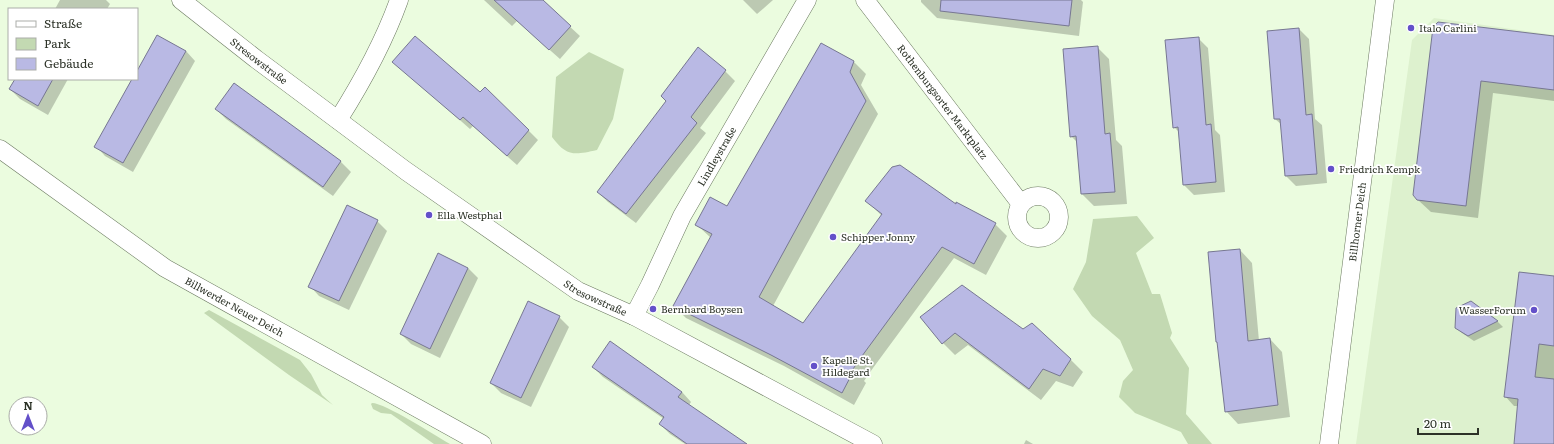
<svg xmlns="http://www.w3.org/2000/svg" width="1554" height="444" viewBox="0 0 1554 444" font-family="Literata,serif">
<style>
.built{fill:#ddf1ce}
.green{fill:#c3d9b2}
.shadow{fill:#0003}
.building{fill:#b9b9e4;stroke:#777792}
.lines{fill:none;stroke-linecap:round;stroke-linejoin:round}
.street-casing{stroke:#6a785f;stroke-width:19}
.street{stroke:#fff;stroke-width:18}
.poi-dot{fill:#6350c9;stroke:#fff;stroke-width:1.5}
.labels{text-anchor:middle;stroke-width:3.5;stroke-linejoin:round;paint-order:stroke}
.poi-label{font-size:10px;fill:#2c3227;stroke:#fff;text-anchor:start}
.street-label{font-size:10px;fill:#2c3227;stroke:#fff}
</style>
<rect width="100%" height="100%" fill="#ebfcdf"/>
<!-- built -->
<polygon class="built" points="1434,18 1554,35 1554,444 1356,444 1412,40"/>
<!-- green -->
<g class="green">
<path d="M589 52 624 69 613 119 597 150C574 155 567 157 552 137L556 77Z"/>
<polygon points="1137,216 1154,238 1136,253 1152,294 1160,294 1172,333 1170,338 1189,368 1186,414 1212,444 1188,444 1181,432 1135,413 1119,397 1123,381 1133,370 1120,340 1092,316 1073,289 1086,262 1093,219"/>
<polygon points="209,310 300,360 311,374 322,395 333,405 289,375 204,313"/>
<path d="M372 403C385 403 436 436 450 444H434L391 414 381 413 373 409 371 404Z"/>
</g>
<!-- shadow -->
<g class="shadow">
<polygon points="60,0 106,0 110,4 107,9 55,9"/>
<polygon points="484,0 541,0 580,36 560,59 517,21 512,26"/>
<polygon points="743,0 773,0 757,14"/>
<polygon points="921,0 1081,0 1083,2 1079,36 937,18 921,2"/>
<polygon points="1434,27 1554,37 1554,101 1493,93 1478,218 1431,212 1418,200"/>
<polygon points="1299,29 1309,39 1315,119 1322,125 1327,183 1296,186 1286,176 1282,125 1275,119 1268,32"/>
<polygon points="1198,38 1208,48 1215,130 1220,135 1225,192 1194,195 1184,185 1180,133 1174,127"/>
<polygon points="821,44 854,62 866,74 861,85 878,114 773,306 803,324 882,216 867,201 956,205 995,224 1007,236 986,275 954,258 873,368 864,381 866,383 854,405 784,366 686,318 674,306 711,238 697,225 727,208"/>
<polygon points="1097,47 1109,59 1116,140 1122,146 1127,204 1094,206 1082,194 1078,143 1071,136"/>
<polygon points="186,51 195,61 133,172 105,156 96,146 134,79 137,79 137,73"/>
<polygon points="394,62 480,94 528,130 538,140 517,165 473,126 470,129"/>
<polygon points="725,71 735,81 700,128 706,133 636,223 608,202 598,192"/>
<polygon points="16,79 68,79 48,115 20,99 10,89"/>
<polygon points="234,85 341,162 351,172 333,196 226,119 216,109"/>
<polygon points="377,221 387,231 349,310 319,296 310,286"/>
<polygon points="1240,250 1252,263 1259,341 1270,339 1282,352 1290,417 1238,424 1226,411 1218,343"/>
<polygon points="468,268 478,278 440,358 411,344 401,334"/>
<polygon points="1554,278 1554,444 1515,444 1518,406 1514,406 1505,396"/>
<polygon points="1471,302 1498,322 1503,327 1474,341 1462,333 1456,327"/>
<polygon points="559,317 569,327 531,407 501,393 491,383"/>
<polygon points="922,317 1023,330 1071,360 1083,372 1073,387 1056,381 1041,400 968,345 955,355 943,343"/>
<polygon points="593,367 682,392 691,402 689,405 745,444 685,444 670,434 660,424 664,419 603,377"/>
<polygon points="1026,440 1033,444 1024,444"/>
</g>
<!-- building -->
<g class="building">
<polygon points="494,0 543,0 571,26 549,50"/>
<polygon points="941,0 1072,0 1069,26 940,11"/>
<polygon points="1438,22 1554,36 1554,90 1481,81 1466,206 1417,200 1413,195 1433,27"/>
<polygon points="1299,28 1306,115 1312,114 1317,174 1285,176 1280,119 1274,119 1267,31"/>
<polygon points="157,35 186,51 123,163 94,147 132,79 137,79 137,71"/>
<polygon points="415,36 480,92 485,87 529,130 507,156 463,117 460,120 392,62"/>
<polygon points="1199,37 1206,125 1211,124 1216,182 1183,185 1178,127 1173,128 1165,40"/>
<polygon points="821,43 854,61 850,72 866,101 759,297 803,323 882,214 865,201 892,167 900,165 956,204 956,202 996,223 974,264 942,247 862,356 853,369 854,370 842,393 771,355 673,306 712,234 695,225 710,197 727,206"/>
<polygon points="1098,46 1105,134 1110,133 1115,192 1081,194 1076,136 1070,137 1063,49"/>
<polygon points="698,47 726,70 691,117 697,123 626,214 597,192 666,101 661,96"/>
<polygon points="15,79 53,79 38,106 9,89"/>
<polygon points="234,83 341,161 323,187 215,109"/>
<polygon points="347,205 378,220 339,301 308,287"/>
<polygon points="1240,249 1248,341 1270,338 1278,405 1225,412 1217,342 1216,342 1208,252"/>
<polygon points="438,253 468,268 430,349 400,334"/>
<polygon points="1519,272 1554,276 1554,346 1539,344 1535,377 1554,379 1554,444 1514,444 1518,399 1504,397"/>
<polygon points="962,285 1023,329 1032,323 1071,359 1060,376 1043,369 1029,389 955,333 942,344 920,317"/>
<polygon points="528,301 560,316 521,398 490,383"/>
<polygon points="1471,301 1498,321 1468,336 1455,328 1456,308"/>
<polygon points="610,341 682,392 678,397 747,444 687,444 659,424 664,417 592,367"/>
</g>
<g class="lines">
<!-- street casing -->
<g class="street-casing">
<g id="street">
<path id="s1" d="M181 0 256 59 406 171 578 291 634 316 873 444"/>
<path id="s2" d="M865 0 1021 204"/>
<path d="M338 120C362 82 384 42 399 0"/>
<path id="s3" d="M0 149 165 268 482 444"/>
<circle cx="1038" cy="217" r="21"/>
<path id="s4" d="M634 316 650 285 682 216 807 0"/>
<path id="s5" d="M1329 444 1385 0"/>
</g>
</g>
<!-- street -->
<use href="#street" class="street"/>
</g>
<!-- markers -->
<g class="poi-dot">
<circle cx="1411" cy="28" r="4"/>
<circle cx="1331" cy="169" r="4"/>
<circle cx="429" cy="215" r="4"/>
<circle cx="833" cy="237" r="4"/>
<circle cx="653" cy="309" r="4"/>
<circle cx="1534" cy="310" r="4"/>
<circle cx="814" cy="366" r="4"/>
</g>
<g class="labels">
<!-- poi labels -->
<g class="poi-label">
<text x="1419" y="32">Italo Carlini</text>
<text x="1339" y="173">Friedrich Kempk</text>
<text x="437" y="219">Ella Westphal</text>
<text x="841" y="241">Schipper Jonny</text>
<text x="661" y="313">Bernhard Boysen</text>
<text x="1526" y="314" text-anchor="end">WasserForum</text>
<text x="822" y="364">Kapelle St.<tspan x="822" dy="12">Hildegard</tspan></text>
</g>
<!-- street labels -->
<g class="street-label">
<text dy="4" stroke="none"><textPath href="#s1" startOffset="99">Stresowstraße</textPath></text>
<text dy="4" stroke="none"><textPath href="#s2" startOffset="128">Rothenburgsorter Marktplatz</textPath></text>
<text dy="4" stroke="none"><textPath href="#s4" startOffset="180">Lindleystraße</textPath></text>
<text dy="4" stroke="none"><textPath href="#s5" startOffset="224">Billhorner Deich</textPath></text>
<text dy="4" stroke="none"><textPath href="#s1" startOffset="511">Stresowstraße</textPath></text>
<text dy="4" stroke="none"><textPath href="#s3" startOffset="283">Billwerder Neuer Deich</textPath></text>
</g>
</g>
<!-- legend -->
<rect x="8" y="8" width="130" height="72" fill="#ffffff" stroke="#abada9"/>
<rect x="16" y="21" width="20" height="6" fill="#ffffff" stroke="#abada9"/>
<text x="44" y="28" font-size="12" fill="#2c3227">Straße</text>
<rect x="16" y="38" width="20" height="12" fill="#c3d9b2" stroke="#abada9"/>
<text x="44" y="48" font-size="12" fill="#2c3227">Park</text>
<rect x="16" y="58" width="20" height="12" fill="#b9b9e4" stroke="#abada9"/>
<text x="44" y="68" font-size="12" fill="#2c3227">Gebäude</text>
<!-- north arrow -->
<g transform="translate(28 416)"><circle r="19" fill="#ffffff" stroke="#abada9"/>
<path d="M0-3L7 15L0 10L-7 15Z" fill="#6350c9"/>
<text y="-6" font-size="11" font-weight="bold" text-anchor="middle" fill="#2c3227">N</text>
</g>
<!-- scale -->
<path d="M1418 428v6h60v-6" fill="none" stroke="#2c3227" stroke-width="2"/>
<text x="1424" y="428" font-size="12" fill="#2c3227" stroke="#ffffff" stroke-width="3" paint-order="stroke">20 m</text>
</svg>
